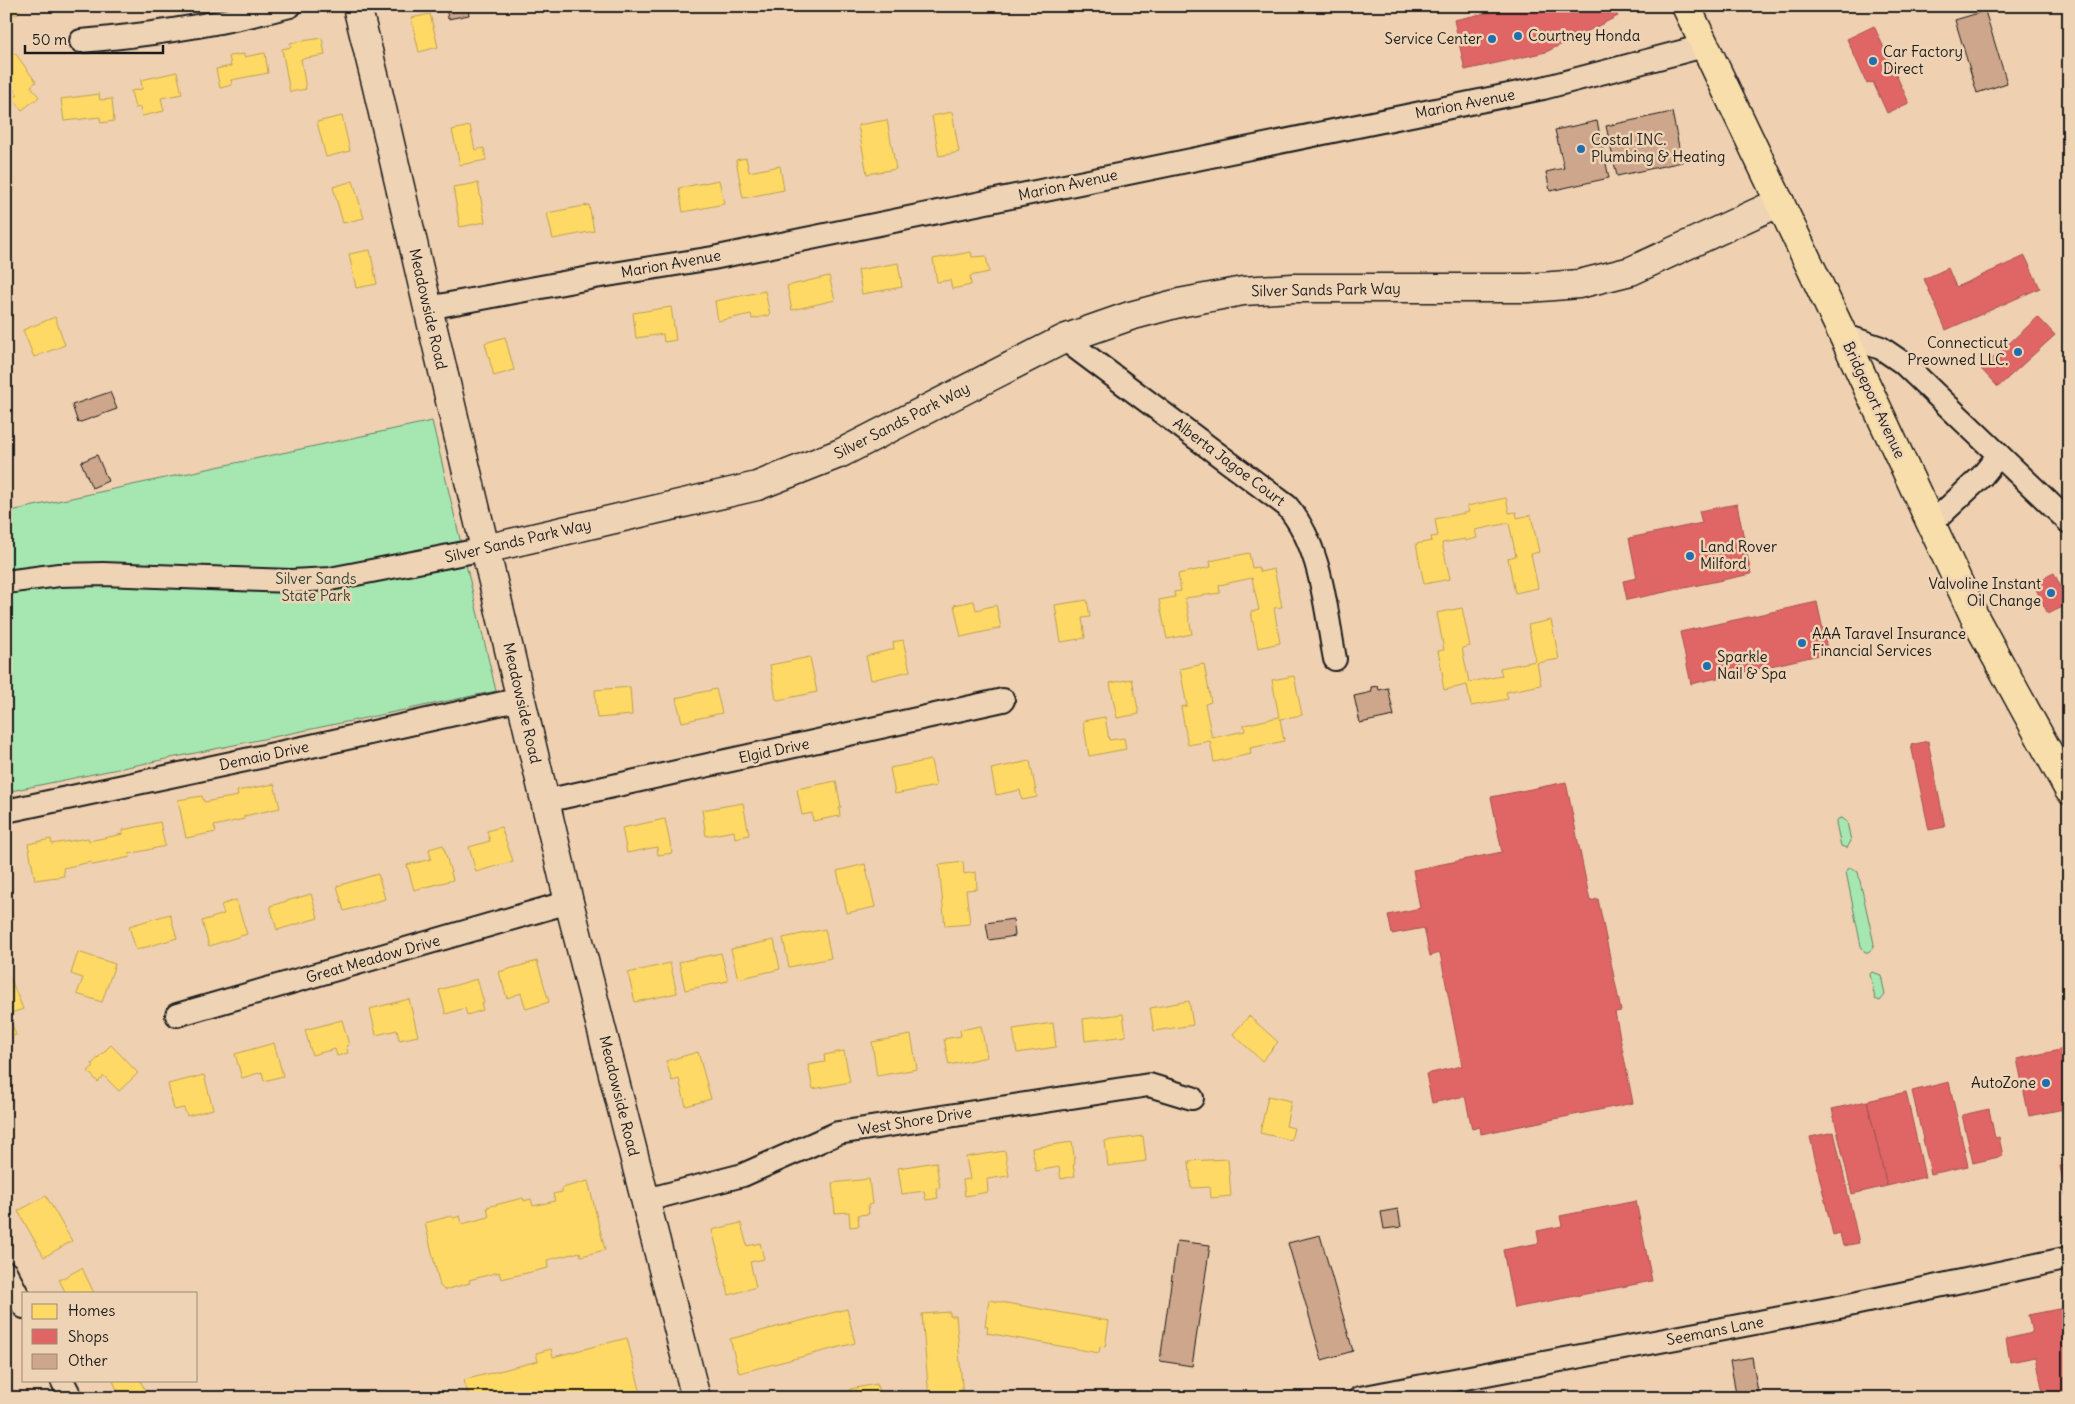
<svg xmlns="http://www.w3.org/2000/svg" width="2075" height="1404" viewBox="0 0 2075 1404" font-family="Delius,sans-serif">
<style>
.green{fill:#a6e7b1;stroke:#618266}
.homes{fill:#ffd966;stroke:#bba050}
.shops{fill:#e06666;stroke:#a55050}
.building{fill:#cda68b;stroke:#1c1c1c}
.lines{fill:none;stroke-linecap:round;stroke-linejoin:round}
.minor-casing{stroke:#1c1c1c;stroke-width:26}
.tertiary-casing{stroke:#1c1c1c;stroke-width:31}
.secondary-casing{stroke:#1c1c1c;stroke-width:31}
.primary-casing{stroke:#1c1c1c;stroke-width:31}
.minor{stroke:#eed3b5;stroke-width:22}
.tertiary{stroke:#eed3b5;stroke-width:28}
.secondary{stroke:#eed3b5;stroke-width:28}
.primary{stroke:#f8deab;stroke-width:28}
.poi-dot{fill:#1f6fb2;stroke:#eed3b5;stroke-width:2}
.labels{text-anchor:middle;stroke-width:5;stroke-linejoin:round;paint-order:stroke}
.poi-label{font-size:15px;fill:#1c1c1c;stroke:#eed3b5;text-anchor:start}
.street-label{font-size:15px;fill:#1c1c1c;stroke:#eed3b5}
.park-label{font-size:15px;fill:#38453a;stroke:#eed3b5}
</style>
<rect width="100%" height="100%" fill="#efd0b1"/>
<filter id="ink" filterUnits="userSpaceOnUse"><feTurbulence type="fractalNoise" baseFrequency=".02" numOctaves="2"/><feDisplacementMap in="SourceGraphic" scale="10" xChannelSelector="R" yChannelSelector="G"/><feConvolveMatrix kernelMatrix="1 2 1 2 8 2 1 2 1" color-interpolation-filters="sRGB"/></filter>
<g filter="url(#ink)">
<!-- green -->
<g class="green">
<polygon points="432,421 496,691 6,792 6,512"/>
<polygon points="1842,818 1847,822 1851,841 1847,848 1841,846 1836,823 1838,819"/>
<polygon points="1851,868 1858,872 1874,944 1872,949 1868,952 1865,952 1861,946 1846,872 1848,869"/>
<polygon points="1872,972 1881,975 1885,995 1880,1001 1875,999 1870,974"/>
</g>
<!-- homes -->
<g class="homes">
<polygon points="6,6 21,6 17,15 13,14 9,22 6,21"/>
<polygon points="430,14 438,47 419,52 411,18"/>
<polygon points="322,38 325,55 301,59 306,89 290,92 282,49 291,47 290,43"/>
<polygon points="15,53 36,82 31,86 39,97 22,110 13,98 18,95 6,79 6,59"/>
<polygon points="265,53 268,73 231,80 232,85 220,88 216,69 231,66 229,56 244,54 244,57"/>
<polygon points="177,72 182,94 161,98 164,111 142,116 140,107 135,108 131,91 142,89 141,80"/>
<polygon points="99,94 100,100 112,99 114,121 101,123 100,117 64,121 61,99"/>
<polygon points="952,112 959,152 939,156 932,116"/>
<polygon points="342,116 350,151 326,157 317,122"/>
<polygon points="887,120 896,169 867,174 858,125"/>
<polygon points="470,126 475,150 484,148 486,160 460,165 452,130"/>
<polygon points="746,158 749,172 780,166 784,190 743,198 736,160"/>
<polygon points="719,180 724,204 683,212 679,188"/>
<polygon points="353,181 364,218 343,223 333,187"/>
<polygon points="478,183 485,222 460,227 453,187"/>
<polygon points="589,205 594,231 553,239 547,213"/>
<polygon points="370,250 377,284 356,288 349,254"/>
<polygon points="971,252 972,257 986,256 989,272 970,276 971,285 952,289 950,280 937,282 933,259"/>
<polygon points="898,263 902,287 862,294 858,270"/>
<polygon points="829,276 835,300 792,310 787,286"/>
<polygon points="765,291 770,315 752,319 751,314 718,321 715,301"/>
<polygon points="671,307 676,340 664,342 663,334 636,338 633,313"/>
<polygon points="55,317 65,345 34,357 23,330"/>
<polygon points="505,337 514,370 494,376 485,343"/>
<polygon points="1506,498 1509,513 1516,512 1517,518 1531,515 1539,552 1531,554 1538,588 1515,593 1508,558 1516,556 1509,523 1475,530 1477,538 1465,541 1465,539 1442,543 1450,579 1424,584 1416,544 1432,541 1431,537 1438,536 1435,519 1469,512 1467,506"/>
<polygon points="1249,553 1252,568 1258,567 1260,572 1274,569 1282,607 1274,608 1280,643 1258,648 1251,612 1259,610 1252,578 1219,585 1220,593 1185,598 1192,634 1167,639 1159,600 1175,597 1174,592 1181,591 1178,574 1211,567 1210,561"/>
<polygon points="1087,600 1090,617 1082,618 1085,638 1061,642 1055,605"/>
<polygon points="974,601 976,610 996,605 1001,628 961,637 954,605"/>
<polygon points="1462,608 1470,646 1462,648 1469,682 1502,676 1500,668 1536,661 1528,625 1551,620 1559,659 1537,663 1541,685 1506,692 1508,699 1471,706 1467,685 1444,690 1442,679 1443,677 1438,651 1444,650 1437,613"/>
<polygon points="903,640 910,671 871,680 866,656 894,649 893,642"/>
<polygon points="810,657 817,692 778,700 776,699 770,665"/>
<polygon points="1204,664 1211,702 1205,704 1212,738 1245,731 1244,725 1279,717 1272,680 1294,676 1302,715 1280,719 1284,741 1250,748 1251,754 1214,762 1210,741 1188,745 1181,707 1187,706 1180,669"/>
<polygon points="1132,679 1139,714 1117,718 1110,683"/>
<polygon points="630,687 632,715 597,718 595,690"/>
<polygon points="716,689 722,713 682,722 676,698"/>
<polygon points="1105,717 1109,740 1124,738 1126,749 1089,756 1083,721"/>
<polygon points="931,760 936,786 895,794 890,768"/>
<polygon points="1030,761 1037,797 1022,800 1020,790 996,795 991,769"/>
<polygon points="836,781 841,807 839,808 840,816 813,821 812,813 802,815 797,789"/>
<polygon points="274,784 280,808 244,816 244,819 214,826 216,832 186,838 178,800 202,796 204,802 238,796 237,791"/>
<polygon points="743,803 749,835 735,838 734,831 706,836 702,810"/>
<polygon points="665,819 672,853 658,855 657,847 627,853 622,828"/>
<polygon points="160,822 165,846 129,854 130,857 93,865 91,862 63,868 64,876 35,880 28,844 51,839 52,844 88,838 89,841 123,834 123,830"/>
<polygon points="501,827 513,861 476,872 469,847 490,841 487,831"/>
<polygon points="443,845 453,880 414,890 407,865 431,859 429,849"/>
<polygon points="963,862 964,874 976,872 977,889 966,890 970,924 945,926 939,865"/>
<polygon points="865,864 875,907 847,913 837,871"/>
<polygon points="378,874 385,899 344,911 337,886"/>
<polygon points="311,894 318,918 277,930 270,906"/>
<polygon points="236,900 247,934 209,946 202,921 224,914 221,905"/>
<polygon points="170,914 177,938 136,950 129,926"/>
<polygon points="825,929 831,958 789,967 783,938"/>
<polygon points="774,940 780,969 738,979 731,949"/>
<polygon points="78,952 115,964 102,1002 77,994 83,978 71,974"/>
<polygon points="721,953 728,981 685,990 679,962"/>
<polygon points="537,961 549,1002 526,1009 521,993 507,998 499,972"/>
<polygon points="670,963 677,993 635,1002 628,973"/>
<polygon points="6,968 23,1009 8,1014 16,1035 6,1038"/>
<polygon points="477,979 484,1003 481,1003 483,1010 467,1015 465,1008 446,1014 439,990"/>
<polygon points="409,999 418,1036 399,1040 397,1030 376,1035 370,1009"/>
<polygon points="1189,1001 1193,1025 1154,1031 1150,1008"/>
<polygon points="1123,1014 1126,1036 1085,1041 1083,1019"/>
<polygon points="1249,1016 1278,1042 1262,1061 1233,1034"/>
<polygon points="342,1020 349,1045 346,1046 348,1053 337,1056 335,1049 312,1055 305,1030"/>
<polygon points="1053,1023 1056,1047 1017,1053 1013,1029"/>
<polygon points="981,1026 987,1057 949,1065 944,1039 961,1036 960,1030"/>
<polygon points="911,1035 917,1069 877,1076 872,1042"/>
<polygon points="274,1043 283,1076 264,1081 262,1072 242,1078 235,1054"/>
<polygon points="111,1045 138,1073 119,1091 104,1076 98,1082 88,1071 94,1066 92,1064"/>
<polygon points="844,1051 850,1082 813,1089 808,1065 825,1062 824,1055"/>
<polygon points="698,1052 711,1099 686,1106 679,1079 672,1081 666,1061"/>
<polygon points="204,1075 213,1109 187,1116 184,1108 174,1110 168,1084"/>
<polygon points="1268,1096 1291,1101 1286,1126 1294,1128 1291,1140 1260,1133"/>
<polygon points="1143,1136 1146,1161 1108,1166 1105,1141"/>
<polygon points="1072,1142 1075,1164 1073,1165 1075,1176 1061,1179 1059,1167 1036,1171 1032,1148"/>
<polygon points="1005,1151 1009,1176 987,1179 988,1192 965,1196 963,1180 970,1179 966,1157"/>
<polygon points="1228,1159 1231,1196 1211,1198 1210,1187 1191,1188 1189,1161"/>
<polygon points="936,1162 940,1188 936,1188 938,1198 926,1200 924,1191 902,1194 898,1168"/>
<polygon points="869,1179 872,1204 868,1205 869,1214 858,1215 859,1226 850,1227 849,1212 835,1213 832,1183"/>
<polygon points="588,1181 605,1250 581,1256 580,1252 547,1260 548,1268 501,1279 499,1272 469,1280 470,1283 444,1290 440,1286 425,1223 451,1216 454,1218 460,1216 462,1224 489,1217 487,1207 523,1198 524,1201 531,1199 533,1206 555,1201 553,1194 562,1192 562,1188"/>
<polygon points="46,1196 72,1241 44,1257 18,1211"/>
<polygon points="741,1223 747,1246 760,1243 764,1259 750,1262 756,1287 729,1295 712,1230"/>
<polygon points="82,1268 94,1293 66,1293 59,1280"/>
<polygon points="989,1300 1109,1321 1105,1347 1100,1346 1099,1353 987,1333 988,1327 985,1326"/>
<polygon points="847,1309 855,1343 739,1373 730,1339"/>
<polygon points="950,1312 950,1316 956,1316 963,1398 929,1398 922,1314"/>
<polygon points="627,1338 642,1398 469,1398 464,1380 538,1361 536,1353 551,1349 553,1357"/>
<polygon points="115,1380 140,1380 148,1397 121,1398 113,1381"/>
<polygon points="877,1384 880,1398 851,1398 850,1389"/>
</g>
<!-- shops -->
<g class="shops">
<polygon points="1519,6 1613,6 1618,16 1546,52 1465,70 1454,20"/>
<polygon points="1874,26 1909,103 1887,113 1873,82 1867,84 1847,39"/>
<polygon points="2025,256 2040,288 1946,330 1924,279 1948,268 1956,287"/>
<polygon points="2038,317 2055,335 1998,387 1981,369"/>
<polygon points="1737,504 1751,574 1627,600 1623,581 1637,578 1629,538 1702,523 1699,511"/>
<polygon points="2054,573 2069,604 2048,614 2033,583"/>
<polygon points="1817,602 1828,653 1691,684 1680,632"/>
<polygon points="1928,741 1945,827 1929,830 1911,745"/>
<polygon points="1566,782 1590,901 1598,899 1621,1011 1615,1012 1633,1103 1481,1134 1480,1127 1472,1129 1465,1096 1432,1103 1426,1074 1462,1066 1440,953 1430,956 1424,928 1392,934 1388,915 1420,908 1413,870 1502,852 1491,797"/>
<polygon points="2069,1048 2069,1108 2029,1116 2017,1059"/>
<polygon points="1949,1082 1968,1166 1931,1174 1912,1091"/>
<polygon points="1906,1092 1925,1177 1887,1186 1867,1101"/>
<polygon points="1867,1101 1887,1186 1852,1194 1832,1109"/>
<polygon points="1989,1109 1995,1138 1999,1137 2003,1156 1973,1163 1962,1115"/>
<polygon points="1834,1132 1859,1243 1843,1246 1840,1233 1833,1235 1810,1137"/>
<polygon points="2069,1164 2069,1196 2066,1197 2060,1166"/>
<polygon points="1636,1201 1652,1281 1514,1308 1503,1250 1539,1243 1537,1231 1562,1226 1560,1216"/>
<polygon points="2069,1307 2069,1398 2044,1398 2036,1357 2010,1362 2006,1339 2032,1333 2028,1315"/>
</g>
<!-- building -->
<g class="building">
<polygon points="446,6 467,6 469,15 448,19"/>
<polygon points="1985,11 2007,83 1977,93 1955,20"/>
<polygon points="1672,112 1682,162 1617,176 1606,126"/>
<polygon points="1597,121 1609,178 1550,191 1546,172 1564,168 1555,130"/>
<polygon points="110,392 117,409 78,423 72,405"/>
<polygon points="97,455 108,481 92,488 81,462"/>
<polygon points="1378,686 1379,690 1388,688 1394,716 1360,723 1354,696 1372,692 1371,687"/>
<polygon points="1013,919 1015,936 989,940 986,923"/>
<polygon points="1398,1209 1401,1227 1384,1229 1381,1212"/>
<polygon points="1320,1235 1353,1351 1322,1360 1288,1243"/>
<polygon points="1177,1241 1210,1245 1192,1366 1160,1361"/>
<polygon points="1752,1357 1759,1398 1737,1398 1730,1361"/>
<polygon points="1676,1392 1677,1398 1628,1398"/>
</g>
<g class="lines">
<!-- minor casing -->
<g class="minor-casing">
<g id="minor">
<path d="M81 41C152 35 221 24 290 6"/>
<polyline points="428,308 595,277 713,258 1543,88 1704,46"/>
<polyline points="1843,335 1881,348 1903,363 2069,522"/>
<path d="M1064 339 1287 506C1322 547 1325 608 1335 659"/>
<polyline points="1932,523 1982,476 1999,455"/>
<polyline points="6,582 59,575 103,574 291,581 330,579 485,549"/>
<polyline points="545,801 1003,700"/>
<polyline points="6,811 307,747 521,699"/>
<polyline points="177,1015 569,902"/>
<polyline points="646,1200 743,1175 838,1133 1149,1085 1192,1098"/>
<polyline points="6,1273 24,1307"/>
<polyline points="62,1380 71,1398"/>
<polyline points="1360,1398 1844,1306 2069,1258"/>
</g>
</g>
<!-- tertiary casing -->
<g class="tertiary-casing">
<polyline id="tertiary" points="485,549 757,486 841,453 1064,339 1130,316 1179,303 1243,291 1293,288 1528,288 1579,284 1631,271 1780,202"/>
</g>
<!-- secondary casing -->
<g class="secondary-casing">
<polyline id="secondary" points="357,6 377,87 428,308 569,902 696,1398"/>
</g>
<!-- primary casing -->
<g class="primary-casing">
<polyline id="primary" points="1686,6 1843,335 1976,620 2069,790"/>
</g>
<!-- minor -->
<use href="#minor" class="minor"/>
<!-- tertiary -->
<use href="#tertiary" class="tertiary"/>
<!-- secondary -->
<use href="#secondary" class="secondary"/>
<!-- primary -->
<use href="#primary" class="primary"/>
</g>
</g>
<!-- markers -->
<g class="poi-dot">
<circle cx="1518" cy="36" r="5"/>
<circle cx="1492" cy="39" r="5"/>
<circle cx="1873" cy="61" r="5"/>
<circle cx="1581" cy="149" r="5"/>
<circle cx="2018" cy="352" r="5"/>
<circle cx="1690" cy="556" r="5"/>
<circle cx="2051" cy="593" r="5"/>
<circle cx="1802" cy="643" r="5"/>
<circle cx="1707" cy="666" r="5"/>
<circle cx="2046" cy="1083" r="5"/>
</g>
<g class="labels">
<!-- poi labels -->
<g class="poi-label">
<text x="1528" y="41">Courtney Honda</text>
<text x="1482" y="44" text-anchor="end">Service Center</text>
<text x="1883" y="57">Car Factory<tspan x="1883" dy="17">Direct</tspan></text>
<text x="1591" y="145">Costal INC.<tspan x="1591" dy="17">Plumbing &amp; Heating</tspan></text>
<text x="2008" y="348" text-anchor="end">Connecticut<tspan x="2008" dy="17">Preowned LLC.</tspan></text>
<text x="1700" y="552">Land Rover<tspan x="1700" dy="17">Milford</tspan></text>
<text x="2041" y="589" text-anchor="end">Valvoline Instant<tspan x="2041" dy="17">Oil Change</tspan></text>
<text x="1812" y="639">AAA Taravel Insurance<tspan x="1812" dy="17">Financial Services</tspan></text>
<text x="1717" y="662">Sparkle<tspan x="1717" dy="17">Nail &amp; Spa</tspan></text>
<text x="2036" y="1088" text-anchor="end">AutoZone</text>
</g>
<!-- street labels -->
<g class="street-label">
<text transform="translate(1465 104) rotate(-11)" y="5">Marion Avenue</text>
<text transform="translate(1068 185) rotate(-12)" y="5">Marion Avenue</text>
<text transform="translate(671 264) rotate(-10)" y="5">Marion Avenue</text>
<text transform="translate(1326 290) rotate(-1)" y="5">Silver Sands Park Way</text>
<text transform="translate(428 309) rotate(77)" y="5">Meadowside Road</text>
<text transform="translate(1874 400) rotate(65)" y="5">Bridgeport Avenue</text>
<text transform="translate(902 421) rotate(-27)" y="5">Silver Sands Park Way</text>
<text transform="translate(1229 462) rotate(37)" y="5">Alberta Jagoe Court</text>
<text transform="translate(518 541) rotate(-13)" y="5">Silver Sands Park Way</text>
<text transform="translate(522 703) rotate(77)" y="5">Meadowside Road</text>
<text transform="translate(774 751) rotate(-12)" y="5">Elgid Drive</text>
<text transform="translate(264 756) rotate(-12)" y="5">Demaio Drive</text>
<text transform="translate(373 959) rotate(-16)" y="5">Great Meadow Drive</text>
<text transform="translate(619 1096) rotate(76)" y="5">Meadowside Road</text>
<text transform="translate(915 1121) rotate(-9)" y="5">West Shore Drive</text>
<text transform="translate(1715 1331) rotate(-11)" y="5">Seemans Lane</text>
</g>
<!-- park labels -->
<g class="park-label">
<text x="316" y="584">Silver Sands<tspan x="316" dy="17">State Park</tspan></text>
</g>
</g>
<!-- margin -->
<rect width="2075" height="1404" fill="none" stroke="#eed3b5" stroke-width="25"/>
<rect x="12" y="12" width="2050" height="1379" fill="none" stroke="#1c1c1c" stroke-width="2" filter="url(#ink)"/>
<!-- legend -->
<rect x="22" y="1292" width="175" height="90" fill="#eed3b5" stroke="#9a8a78"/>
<rect x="32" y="1304" width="25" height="15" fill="#ffd966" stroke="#9a8a78"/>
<text x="68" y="1316" font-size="15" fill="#1c1c1c">Homes</text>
<rect x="32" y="1329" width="25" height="15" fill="#e06666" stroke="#9a8a78"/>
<text x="68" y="1342" font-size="15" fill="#1c1c1c">Shops</text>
<rect x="32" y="1354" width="25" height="15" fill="#cda68b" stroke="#9a8a78"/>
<text x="68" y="1366" font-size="15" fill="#1c1c1c">Other</text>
<!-- scale -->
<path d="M25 45v8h138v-8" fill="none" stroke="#1c1c1c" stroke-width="2.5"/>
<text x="32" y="45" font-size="15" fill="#1c1c1c" stroke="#eed3b5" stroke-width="4" paint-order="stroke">50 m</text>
</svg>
